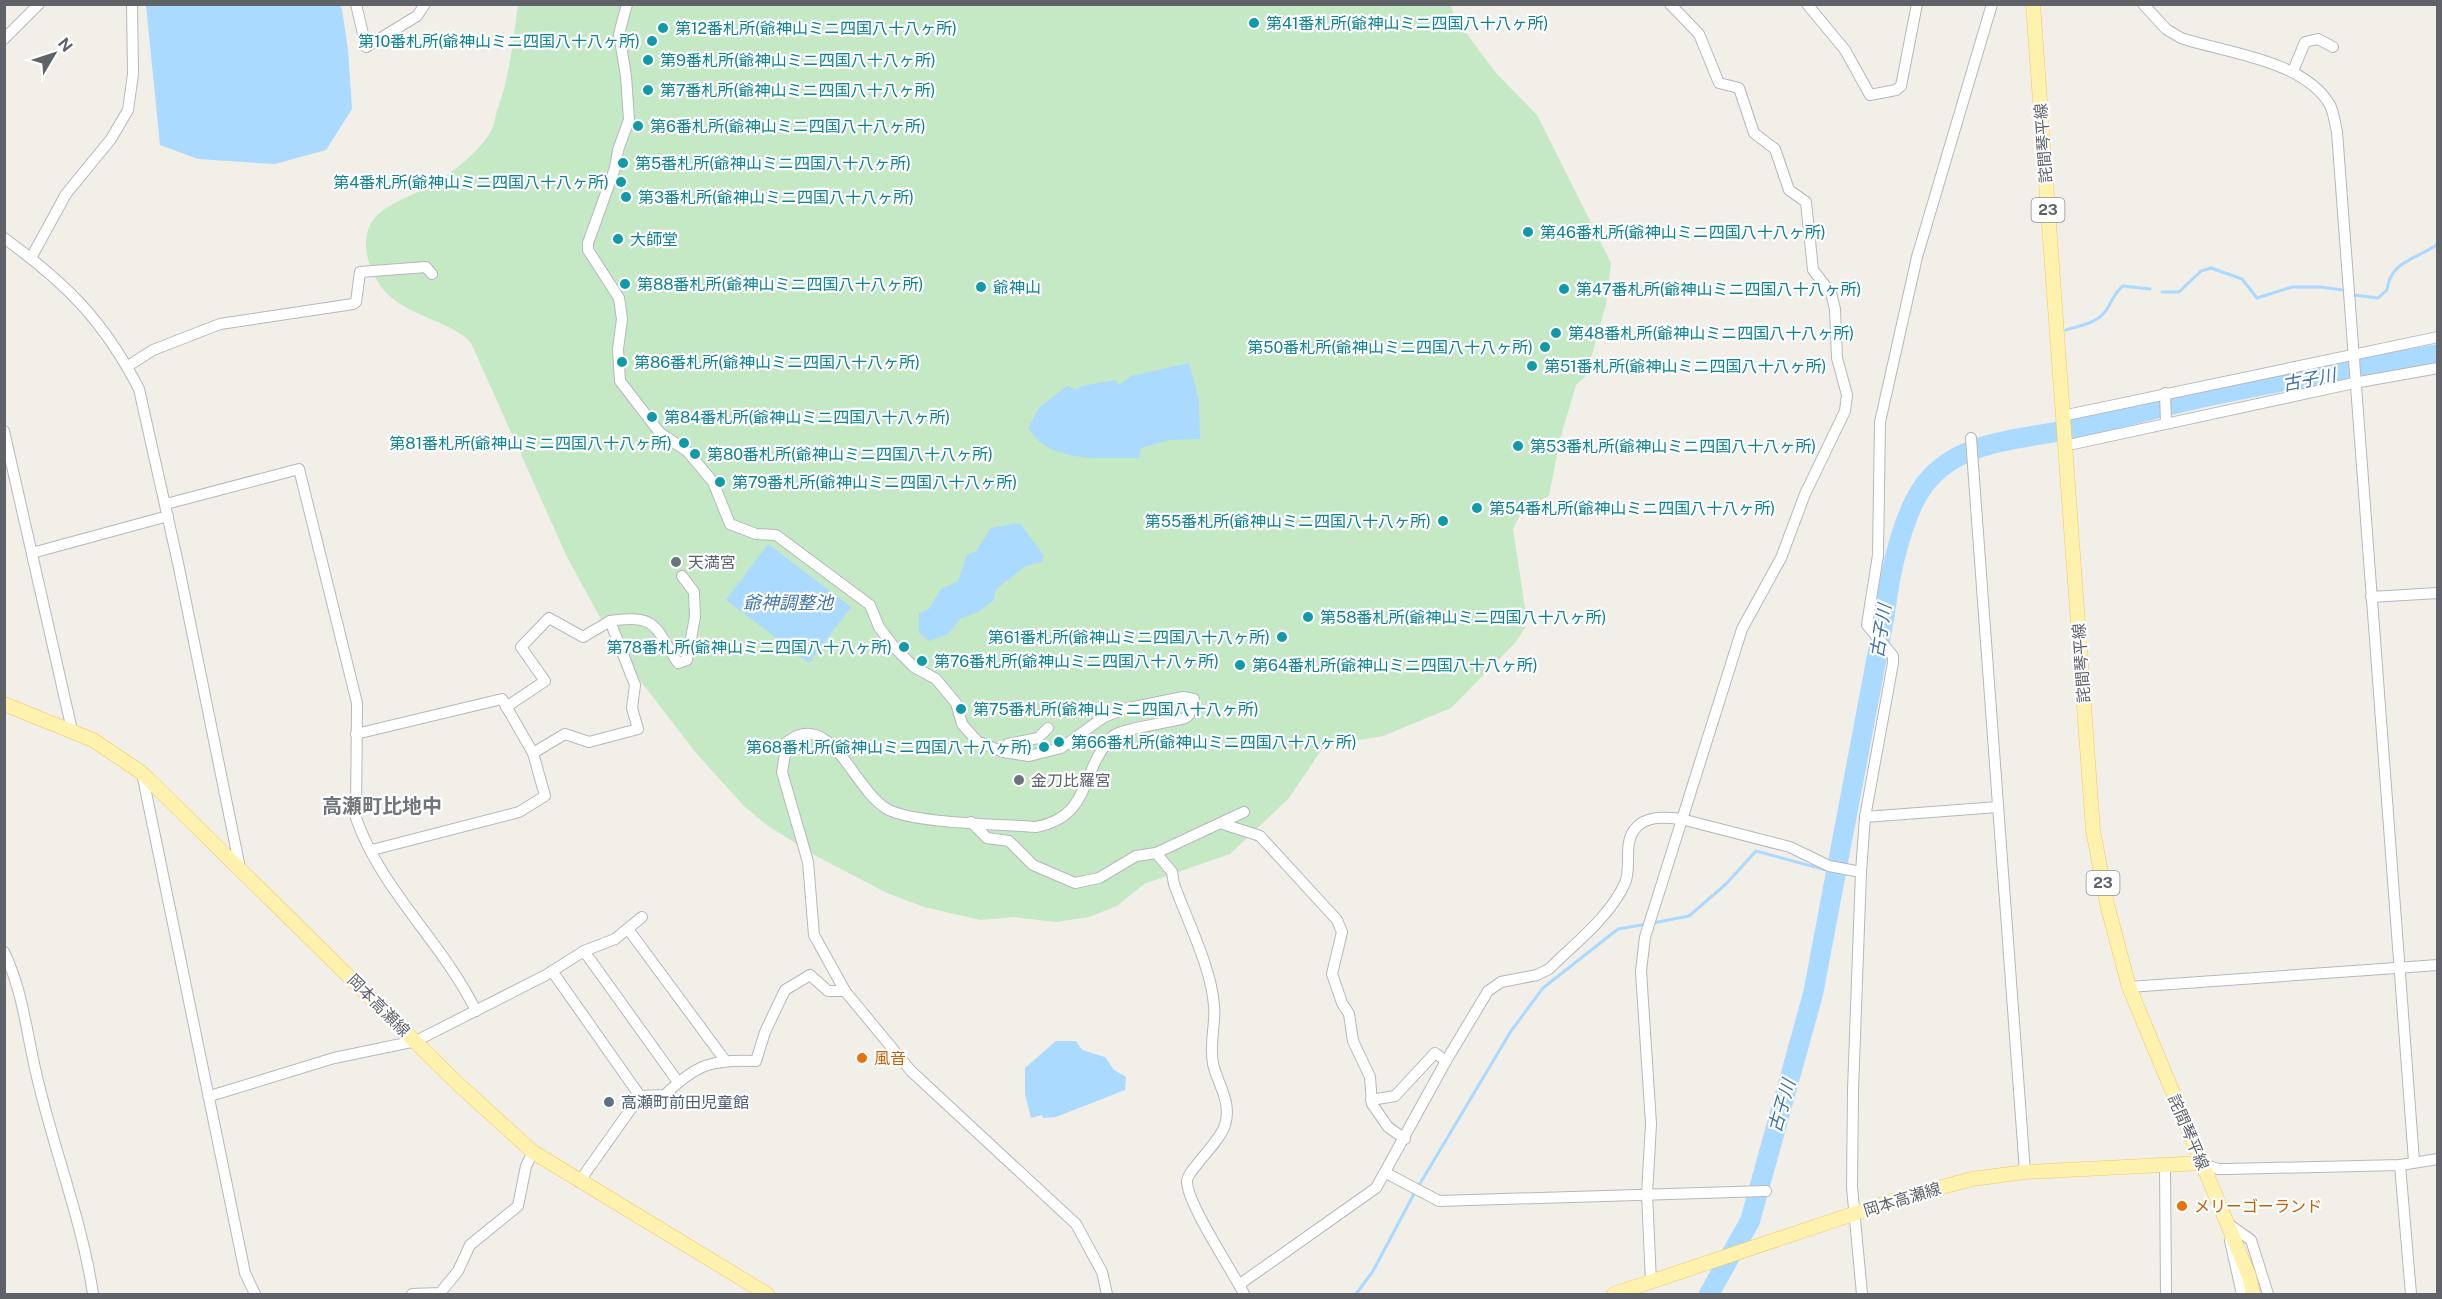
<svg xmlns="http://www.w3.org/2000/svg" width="2442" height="1299" viewBox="0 0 2442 1299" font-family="'Public Sans','Noto Sans JP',sans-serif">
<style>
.green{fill:#c5e8c5}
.water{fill:#aadaff}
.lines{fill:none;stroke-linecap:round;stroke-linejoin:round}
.stream{stroke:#aadaff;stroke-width:3}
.river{stroke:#aadaff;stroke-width:20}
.minor-casing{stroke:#b5b8bc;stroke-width:12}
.major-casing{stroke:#f2c960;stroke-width:15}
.minor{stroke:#fff;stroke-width:10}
.major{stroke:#fff2af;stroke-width:14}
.culture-dot{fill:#0f9aa8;stroke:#fff;stroke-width:2}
.worship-dot{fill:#6b7280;stroke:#fff;stroke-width:2}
.food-dot{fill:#e8710a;stroke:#fff;stroke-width:2}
.service-dot{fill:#5c6f8a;stroke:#fff;stroke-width:2}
.labels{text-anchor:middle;stroke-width:4.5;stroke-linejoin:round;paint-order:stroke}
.shield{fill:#fff;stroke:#8f9295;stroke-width:1.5}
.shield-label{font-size:15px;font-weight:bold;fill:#5f6368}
.culture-label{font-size:16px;fill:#0d838f;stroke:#fff;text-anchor:start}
.street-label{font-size:16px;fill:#5f6368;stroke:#fff}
.worship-label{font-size:16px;fill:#5b616d;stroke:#fff;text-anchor:start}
.food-label{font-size:16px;fill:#c56008;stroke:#fff;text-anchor:start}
.service-label{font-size:16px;fill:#4e5e75;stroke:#fff;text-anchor:start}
.water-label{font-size:18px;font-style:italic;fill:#4174aa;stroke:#fff}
.quarter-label{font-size:20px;font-weight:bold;fill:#70757a;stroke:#fff}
</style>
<rect width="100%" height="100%" fill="#f1efe8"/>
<!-- green -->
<path class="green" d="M1450 4 1455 18 1496 73 1537 115 1611 263 1606 304 1586 376 1576 385 1560 439 1549 496 1523 508 1513 529 1526 615 1525 628 1514 644 1451 708 1383 736 1324 746 1289 798 1230 854 1144 884 1117 906 1089 917 1056 922 1014 917 981 920 924 907 887 893 818 857 768 826 744 806 696 753 639 679 607 630 567 557 471 343C453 321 404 316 383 289 366 268 356 231 381 212 396 200 417 194 433 184 453 173 478 152 490 133 494 127 495 118 497 111 510 75 513 42 518 5Z"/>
<!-- water -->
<g class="water">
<polygon points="146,5 339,5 342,9 348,50 352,109 326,150 275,164 198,159 160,145"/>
<path d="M1189 363 1199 400 1200 439 1168 440 1141 448 1139 458C1102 457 1051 465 1028 428L1039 408 1067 386 1076 390 1082 386 1116 380 1119 385 1131 376Z"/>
<polygon points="1020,523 1044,556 1042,562 1026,566 996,589 994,600 978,612 960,619 948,634 929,641 919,633 919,613 929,609 941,589 958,581 967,555 976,551 991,528"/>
<polygon points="768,544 851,607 809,663 726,600"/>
<polygon points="1056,1041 1076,1041 1082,1050 1105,1057 1114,1070 1126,1077 1125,1090 1056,1117 1043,1118 1042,1115 1031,1118 1025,1094 1025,1068"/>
</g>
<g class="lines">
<!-- stream -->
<g class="stream">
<polyline points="2162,292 2179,292 2201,271 2211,268 2242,279 2257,298 2292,287 2320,287 2343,290"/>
<path d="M2354 295 2378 298 2387 290C2390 261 2417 259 2438 244"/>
<path d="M2066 330C2078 326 2094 324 2103 314 2111 306 2113 293 2123 286L2150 289"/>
<polyline points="1653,923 1689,916 1726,884 1756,851 1837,873"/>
<polyline points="1418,1187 1511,1031 1543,988 1618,929 1647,924"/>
<polyline points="1356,1294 1373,1271 1415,1192"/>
</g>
<!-- river -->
<path class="river" d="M1709 1294 1750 1221 1813 994 1885 614C1889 576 1903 507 1930 478 1966 438 2028 439 2077 428 2110 421 2142 412 2174 404 2261 384 2350 369 2438 354"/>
<!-- minor casing -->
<g class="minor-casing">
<g id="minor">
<polyline points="356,4 366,47 417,16 425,4"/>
<path d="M627 4 619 34 626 76 629 120 618 150 615 168 588 243V250L619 298 622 319 618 349 620 381 660 433 687 451 713 482 730 524 756 534 776 535 870 605 879 627 894 647 914 667 936 679 956 703 962 724 977 741 1003 752 1029 756 1061 748 1104 717 1124 709 1183 697 1194 699 1189 715 1185 718C1172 722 1120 729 1113 736 1079 770 1093 816 1036 827 1002 824 914 824 887 809 853 789 831 708 787 742L782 772 808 862 814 935 845 991 911 1071 1076 1224 1102 1272 1107 1294"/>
<polyline points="1807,4 1845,50 1870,95 1896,90 1901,86 1917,4"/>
<path d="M2143 4 2166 29 2181 38C2226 53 2304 60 2330 105 2334 113 2335 124 2337 132L2414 1161"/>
<polyline points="4,39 39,4"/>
<polyline points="2293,71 2305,42 2318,39 2333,47"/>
<path d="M4 238C66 283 104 321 139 389L178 563 240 868"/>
<polyline points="31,258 66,194 111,139 128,110 133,74 132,4"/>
<polyline points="128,366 153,350 220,324 353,304 356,302 360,272 426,267 432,274"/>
<polyline points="2165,393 2166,423"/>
<polyline points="2062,416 2438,337"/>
<polyline points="4,431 72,730"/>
<polyline points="1971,438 2025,1172"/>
<polyline points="2064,446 2354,383 2438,368"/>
<path d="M166 504 299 469 357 703 356 818C381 890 443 943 476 1011"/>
<polyline points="32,553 168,516"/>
<polyline points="2371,597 2438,593"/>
<path d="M610 621C659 613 655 629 678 663L687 660 695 617 694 592 682 576"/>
<polyline points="506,707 545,681 521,647 549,618 583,637 610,621 635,685 632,708 638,729 589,742 565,734 533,753"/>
<polyline points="356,734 502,699 533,753 545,796 519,812 372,850"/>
<polyline points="1007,752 1008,744 1038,738 1048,728"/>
<polyline points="142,773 245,1273 255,1294"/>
<path d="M1244 812 1156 853 1172 872 1174 884C1187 920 1211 967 1214 1005 1216 1025 1209 1042 1213 1064 1218 1085 1232 1102 1225 1125 1220 1142 1187 1171 1187 1181 1186 1202 1233 1272 1244 1294"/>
<polyline points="1865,817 1998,807"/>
<polyline points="971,822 987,838 1009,841 1033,865 1075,883 1099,878 1136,856 1156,853"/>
<polyline points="1223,824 1260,836 1337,920 1342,932 1332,974 1342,1003 1349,1014 1353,1041 1370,1077 1372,1104 1388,1127 1405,1139"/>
<polyline points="628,929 724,1059"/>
<polyline points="584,951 678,1082"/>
<path d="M4 952C24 993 27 1038 38 1081 55 1153 82 1221 93 1294"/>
<polyline points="552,971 640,1096"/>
<polyline points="2129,987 2438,965"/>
<polyline points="210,1096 334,1058 416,1041 546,975 584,951 615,939 642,917"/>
<polyline points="1371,1100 1395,1096 1435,1053 1446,1061"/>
<polyline points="2202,1163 2218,1169 2227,1169 2400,1165 2438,1159"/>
<polyline points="2165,1165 2166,1294"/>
<polyline points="2400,1165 2411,1294"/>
<polyline points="1386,1173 1439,1201 1766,1191"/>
<path d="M579 1182 640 1096 665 1095C696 1064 713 1059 756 1061L765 1032 785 990 810 975 828 991H845"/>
<polyline points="2227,1223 2251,1240 2268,1294"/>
<polyline points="2230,1241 2242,1294"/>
<polyline points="1651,1282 1647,1194 1651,1124 1641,971 1645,937 1742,629 1781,558 1805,494 1845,411 1847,395 1837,358 1835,309 1831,293 1813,270 1806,202 1789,190 1775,149 1754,133 1739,88 1719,83 1699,34 1670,4"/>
<path d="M1240 1284 1376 1188 1446 1061 1488 991 1501 982 1537 975 1549 969C1574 944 1610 917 1625 883 1632 866 1623 846 1634 830 1645 815 1665 817 1681 819L1790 847 1829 866 1861 872"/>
<polyline points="412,1294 440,1293 458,1271 470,1245 518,1206 526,1166 533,1152"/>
<polyline points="1862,1294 1852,1187 1853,1090 1861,872 1865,817 1893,663 1893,656 1867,625 1878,555 1880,422 1917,257 1992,4"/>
</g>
</g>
<!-- major casing -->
<g class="major-casing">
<g id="major">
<polyline points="2033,4 2093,830 2107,904 2129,987 2249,1276 2253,1294"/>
<polyline points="4,704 93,740 142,773 456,1082 533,1152 767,1294"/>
<polyline points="1614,1294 1904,1197 1972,1179 2025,1172 2202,1163"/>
</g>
</g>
<!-- minor -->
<use href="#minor" class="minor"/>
<!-- major -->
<use href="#major" class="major"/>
</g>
<!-- markers -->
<g class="culture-dot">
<circle cx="1254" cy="23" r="6"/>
<circle cx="663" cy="28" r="6"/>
<circle cx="652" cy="41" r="6"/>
<circle cx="648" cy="60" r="6"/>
<circle cx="648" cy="90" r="6"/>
<circle cx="638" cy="126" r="6"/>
<circle cx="623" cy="163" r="6"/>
<circle cx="621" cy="182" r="6"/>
<circle cx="626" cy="197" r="6"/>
<circle cx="1528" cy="232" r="6"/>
<circle cx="618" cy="239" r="6"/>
<circle cx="625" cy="284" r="6"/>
<circle cx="981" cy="287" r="6"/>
<circle cx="1564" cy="289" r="6"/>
<circle cx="1556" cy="333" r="6"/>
<circle cx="1545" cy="347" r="6"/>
<circle cx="622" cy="362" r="6"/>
<circle cx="1532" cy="366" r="6"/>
<circle cx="652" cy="417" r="6"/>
<circle cx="684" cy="443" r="6"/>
<circle cx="1518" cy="446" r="6"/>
<circle cx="695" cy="454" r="6"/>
<circle cx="720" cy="482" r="6"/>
<circle cx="1477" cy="508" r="6"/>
<circle cx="1443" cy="521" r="6"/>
<circle cx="1308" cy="617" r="6"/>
<circle cx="1282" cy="637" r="6"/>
<circle cx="904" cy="647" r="6"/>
<circle cx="922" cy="661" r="6"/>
<circle cx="1240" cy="665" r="6"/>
<circle cx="961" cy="709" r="6"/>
<circle cx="1059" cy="742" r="6"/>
<circle cx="1044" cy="747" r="6"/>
</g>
<g class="worship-dot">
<circle cx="676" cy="562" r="6"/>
<circle cx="1019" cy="780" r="6"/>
</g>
<g class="food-dot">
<circle cx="862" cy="1058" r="6"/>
<circle cx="2182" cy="1206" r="6"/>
</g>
<circle class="service-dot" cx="609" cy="1102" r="6"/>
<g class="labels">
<!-- shield labels -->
<g class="shield">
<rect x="2031.5" y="198" width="33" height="24" rx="4.5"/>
<rect x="2086.5" y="871" width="33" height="24" rx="4.5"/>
</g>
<g class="shield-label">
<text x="2048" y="215">23</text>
<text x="2103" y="888">23</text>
</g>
<!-- culture labels -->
<g class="culture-label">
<text x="1266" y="29">第41番札所(爺神山ミニ四国八十八ヶ所)</text>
<text x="675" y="34">第12番札所(爺神山ミニ四国八十八ヶ所)</text>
<text x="640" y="47" text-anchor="end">第10番札所(爺神山ミニ四国八十八ヶ所)</text>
<text x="660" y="66">第9番札所(爺神山ミニ四国八十八ヶ所)</text>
<text x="660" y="96">第7番札所(爺神山ミニ四国八十八ヶ所)</text>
<text x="650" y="132">第6番札所(爺神山ミニ四国八十八ヶ所)</text>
<text x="635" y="169">第5番札所(爺神山ミニ四国八十八ヶ所)</text>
<text x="609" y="188" text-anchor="end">第4番札所(爺神山ミニ四国八十八ヶ所)</text>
<text x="638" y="203">第3番札所(爺神山ミニ四国八十八ヶ所)</text>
<text x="1540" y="238">第46番札所(爺神山ミニ四国八十八ヶ所)</text>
<text x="630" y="245">大師堂</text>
<text x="637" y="290">第88番札所(爺神山ミニ四国八十八ヶ所)</text>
<text x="993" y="293">爺神山</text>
<text x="1576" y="295">第47番札所(爺神山ミニ四国八十八ヶ所)</text>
<text x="1568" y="339">第48番札所(爺神山ミニ四国八十八ヶ所)</text>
<text x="1533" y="353" text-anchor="end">第50番札所(爺神山ミニ四国八十八ヶ所)</text>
<text x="634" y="368">第86番札所(爺神山ミニ四国八十八ヶ所)</text>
<text x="1544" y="372">第51番札所(爺神山ミニ四国八十八ヶ所)</text>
<text x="664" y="423">第84番札所(爺神山ミニ四国八十八ヶ所)</text>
<text x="672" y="449" text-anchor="end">第81番札所(爺神山ミニ四国八十八ヶ所)</text>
<text x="1530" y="452">第53番札所(爺神山ミニ四国八十八ヶ所)</text>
<text x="707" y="460">第80番札所(爺神山ミニ四国八十八ヶ所)</text>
<text x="732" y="488">第79番札所(爺神山ミニ四国八十八ヶ所)</text>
<text x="1489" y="514">第54番札所(爺神山ミニ四国八十八ヶ所)</text>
<text x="1431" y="527" text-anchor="end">第55番札所(爺神山ミニ四国八十八ヶ所)</text>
<text x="1320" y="623">第58番札所(爺神山ミニ四国八十八ヶ所)</text>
<text x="1270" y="643" text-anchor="end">第61番札所(爺神山ミニ四国八十八ヶ所)</text>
<text x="892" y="653" text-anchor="end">第78番札所(爺神山ミニ四国八十八ヶ所)</text>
<text x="934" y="667">第76番札所(爺神山ミニ四国八十八ヶ所)</text>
<text x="1252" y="671">第64番札所(爺神山ミニ四国八十八ヶ所)</text>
<text x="973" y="715">第75番札所(爺神山ミニ四国八十八ヶ所)</text>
<text x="1071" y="748">第66番札所(爺神山ミニ四国八十八ヶ所)</text>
<text x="1032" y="753" text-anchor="end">第68番札所(爺神山ミニ四国八十八ヶ所)</text>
</g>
<!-- street labels -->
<g class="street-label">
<text transform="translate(2043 143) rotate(-94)" y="6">詫間琴平線</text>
<text transform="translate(2081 663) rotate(-94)" y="6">詫間琴平線</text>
<text transform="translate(379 1005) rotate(45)" y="6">岡本高瀬線</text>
<text transform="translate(2189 1132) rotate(67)" y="6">詫間琴平線</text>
<text transform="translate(1902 1199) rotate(-17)" y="6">岡本高瀬線</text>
</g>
<!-- worship labels -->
<g class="worship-label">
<text x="688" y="568">天満宮</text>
<text x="1031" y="786">金刀比羅宮</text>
</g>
<!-- food labels -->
<g class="food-label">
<text x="874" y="1064">風音</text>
<text x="2194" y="1212">メリーゴーランド</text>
</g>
<!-- service labels -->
<g class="service-label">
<text x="621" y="1108">高瀬町前田児童館</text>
</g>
<!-- water labels -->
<g class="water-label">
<text transform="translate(2309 380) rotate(-11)" y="6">古子川</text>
<text x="788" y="609">爺神調整池</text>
<text transform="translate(1881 631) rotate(-81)" y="6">古子川</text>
<text transform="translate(1782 1106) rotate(-74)" y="6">古子川</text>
</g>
<!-- quarter labels -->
<g class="quarter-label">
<text x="382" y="813">高瀬町比地中</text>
</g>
</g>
<!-- border -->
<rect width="2442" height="1299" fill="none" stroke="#5f6368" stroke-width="12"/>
<!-- north arrow -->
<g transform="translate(54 54) rotate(51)" stroke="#ffffff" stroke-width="4.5" paint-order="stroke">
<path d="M0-4.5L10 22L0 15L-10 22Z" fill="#5f6368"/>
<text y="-9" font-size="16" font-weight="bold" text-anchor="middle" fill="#5f6368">N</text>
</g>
</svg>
